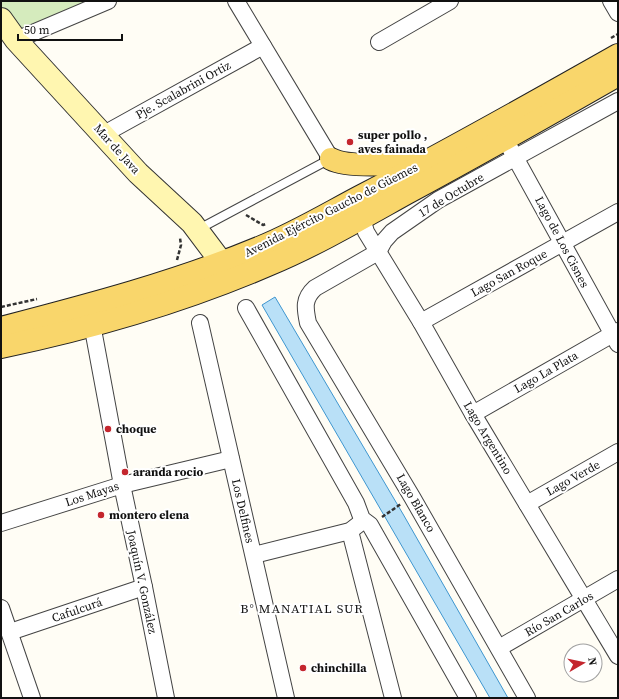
<svg xmlns="http://www.w3.org/2000/svg" width="619" height="699" viewBox="0 0 619 699" font-family="'Source Serif 4',serif">
<style>
.green{fill:#d5ebbd}
.water{fill:#b9e0f7;stroke:#3f96cf}
.lines{fill:none;stroke-linecap:round;stroke-linejoin:round}
.lane-casing{stroke:#444;stroke-width:10}
.street-casing{stroke:#444;stroke-width:18}
.secondary-casing{stroke:#333;stroke-width:24}
.primary-casing{stroke:#222;stroke-width:24}
.path{stroke:#333;stroke-width:2.5;stroke-dasharray:4 2;stroke-linecap:butt}
.lane{stroke:#fff;stroke-width:8}
.street{stroke:#fff;stroke-width:16}
.secondary{stroke:#fff6b0;stroke-width:22}
.primary{stroke:#f9d66b;stroke-width:22}
.poi-dot{fill:#c4262e;stroke:#fff;stroke-width:1.5}
.labels{text-anchor:middle;stroke-width:4;stroke-linejoin:round;paint-order:stroke}
.street-label{font-size:12px;fill:#111;stroke:#fff}
.poi-label{font-size:12px;font-weight:bold;fill:#111;stroke:#fff;text-anchor:start}
.neighbourhood-label{font-size:13px;letter-spacing:1px;fill:#111;stroke:#fff}
</style>
<rect width="100%" height="100%" fill="#fffdf5"/>
<!-- green -->
<polygon class="green" points="1,1 105,1 17,38 1,16"/>
<!-- water -->
<polygon class="water" points="275,297 403,514 508,698 490,698 262,305"/>
<g class="lines">
<!-- lane casing -->
<g class="lane-casing">
<polyline id="lane" points="197,230 330,159"/>
</g>
<!-- street casing -->
<g class="street-casing">
<g id="street">
<polyline points="236,1 331,159"/>
<polyline points="611,1 618,13"/>
<polyline points="16,40 108,1"/>
<polyline points="379,42 450,1"/>
<polyline points="104,134 263,46"/>
<polyline points="510,148 618,344"/>
<polyline points="362,218 366,232 421,322 473,414 618,656"/>
<polyline points="246,308 356,503 362,519 370,525 468,698"/>
<polyline points="96,316 92,325 95,340 122,485 144,587 166,698"/>
<polyline points="421,322 618,212"/>
<polyline points="200,323 286,698"/>
<polyline points="473,414 618,331"/>
<polyline points="527,504 618,452"/>
<polyline points="1,523 122,485 231,459"/>
<polyline points="350,531 393,698"/>
<polyline points="254,555 350,531 359,524"/>
<polyline points="1,608 32,698"/>
<polyline points="10,632 144,587"/>
<polyline points="499,648 618,579"/>
<path d="M527 698 412 497 308 323C305 308 303 299 315 288L378 252 384 241 392 232 438 200 618 101"/>
</g>
</g>
<!-- secondary casing -->
<g class="secondary-casing">
<polyline id="secondary" points="1,19 16,40 138,173 192,223 222,263 230,278"/>
</g>
<!-- primary casing -->
<g class="primary-casing">
<g id="primary">
<path d="M331 159C348 168 397 164 418 162"/>
<path d="M1 328C89 305 177 282 261 247 298 232 332 211 367 193 452 149 535 102 618 55"/>
<path d="M1 347C92 328 182 302 268 265 316 245 362 218 407 193 478 155 548 115 618 75"/>
</g>
</g>
<!-- path -->
<g class="path">
<polyline points="611,38 618,34"/>
<polyline points="246,215 263,225 266,224"/>
<polyline points="177,260 181,245 180,238"/>
<polyline points="1,307 37,299"/>
<polyline points="382,517 401,504"/>
</g>
<!-- lane -->
<use href="#lane" class="lane"/>
<!-- street -->
<use href="#street" class="street"/>
<!-- secondary -->
<use href="#secondary" class="secondary"/>
<!-- primary -->
<use href="#primary" class="primary"/>
</g>
<!-- markers -->
<g class="poi-dot">
<circle cx="350" cy="142" r="4"/>
<circle cx="108" cy="429" r="4"/>
<circle cx="125" cy="472" r="4"/>
<circle cx="101" cy="515" r="4"/>
<circle cx="303" cy="668" r="4"/>
</g>
<g class="labels">
<!-- street labels -->
<g class="street-label">
<text transform="translate(183 90) rotate(-29)" y="4">Pje. Scalabrini Ortiz</text>
<text transform="translate(117 149) rotate(48)" y="4">Mar de Java</text>
<text transform="translate(451 195) rotate(-31)" y="4">17 de Octubre</text>
<text transform="translate(331 210) rotate(-27)" y="4">Avenida Ejército Gaucho de Güemes</text>
<text transform="translate(562 242) rotate(62)" y="4">Lago de Los Cisnes</text>
<text transform="translate(509 273) rotate(-29)" y="4">Lago San Roque</text>
<text transform="translate(546 372) rotate(-30)" y="4">Lago La Plata</text>
<text transform="translate(488 438) rotate(59)" y="4">Lago Argentino</text>
<text transform="translate(573 478) rotate(-29)" y="4">Lago Verde</text>
<text transform="translate(92 494) rotate(-18)" y="4">Los Mayas</text>
<text transform="translate(416 503) rotate(60)" y="4">Lago Blanco</text>
<text transform="translate(243 511) rotate(77)" y="4">Los Delfines</text>
<text transform="translate(142 582) rotate(78)" y="4">Joaquín V. González</text>
<text transform="translate(77 610) rotate(-19)" y="4">Cafulcurá</text>
<text transform="translate(559 614) rotate(-30)" y="4">Río San Carlos</text>
</g>
<!-- poi labels -->
<g class="poi-label">
<text x="358" y="139">super pollo ,<tspan x="358" dy="14">aves fainada</tspan></text>
<text x="116" y="433">choque</text>
<text x="133" y="476">aranda rocio</text>
<text x="109" y="519">montero elena</text>
<text x="311" y="672">chinchilla</text>
</g>
<!-- neighbourhood labels -->
<g class="neighbourhood-label">
<text x="302" y="613">B° MANATIAL SUR</text>
</g>
</g>
<!-- border -->
<rect width="619" height="699" fill="none" stroke="#111111" stroke-width="4"/>
<!-- north arrow -->
<g transform="translate(583 663) rotate(81)"><circle r="19" fill="#ffffff" stroke="#a0a0a0"/>
<path d="M0-3L7 15L0 10L-7 15Z" fill="#c4262e"/>
<text y="-6" font-size="11" font-weight="bold" text-anchor="middle" fill="#111111">N</text>
</g>
<!-- scale -->
<path d="M18 34v6h104v-6" fill="none" stroke="#111111" stroke-width="2"/>
<text x="24" y="34" font-size="12" fill="#111111" stroke="#ffffff" stroke-width="3" paint-order="stroke">50 m</text>
</svg>
